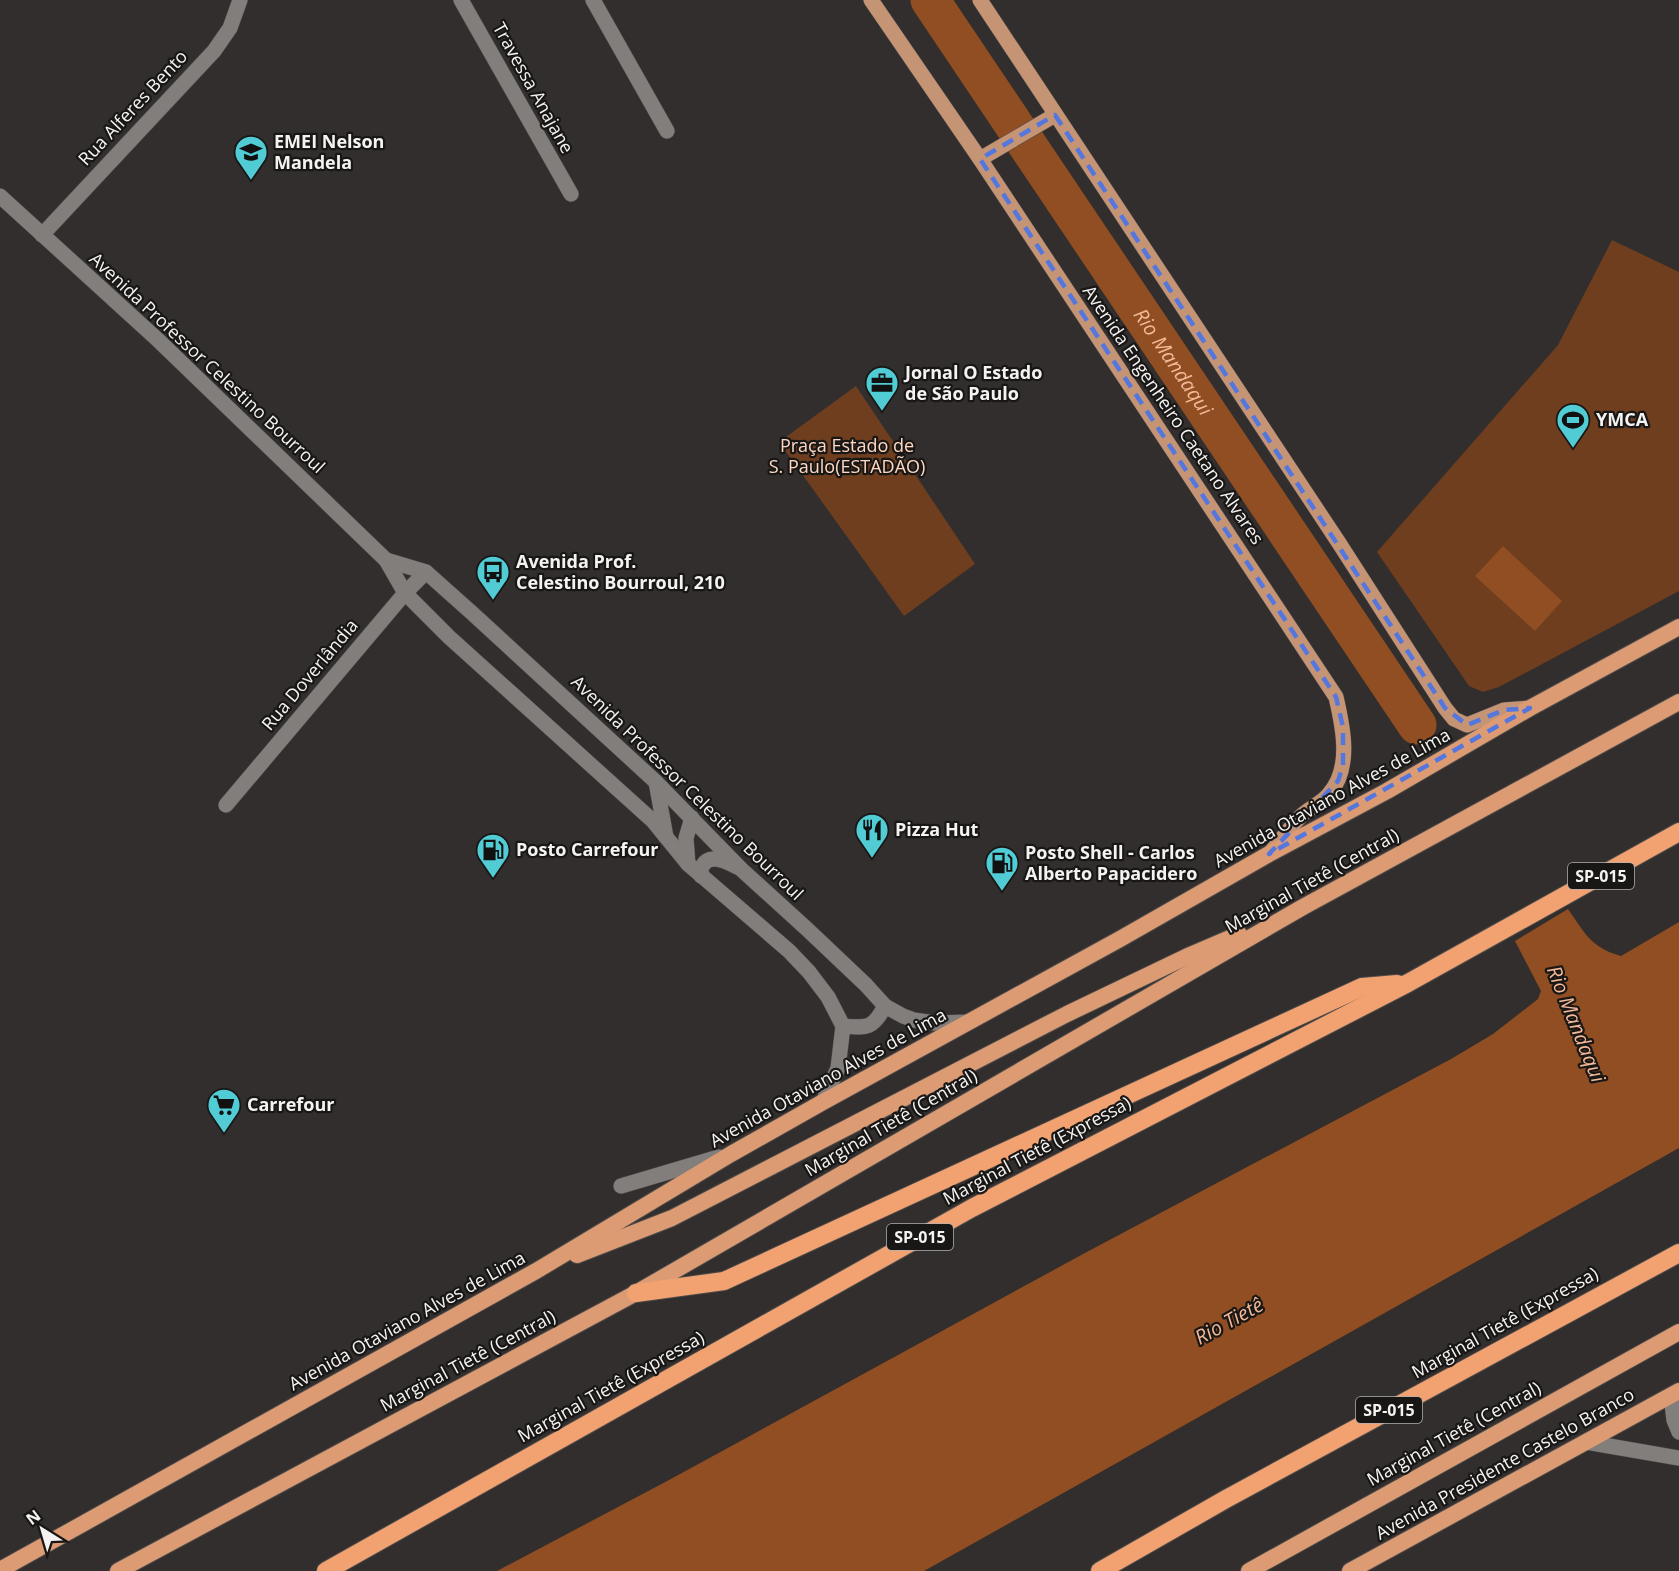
<svg xmlns="http://www.w3.org/2000/svg" width="1679" height="1571" viewBox="0 0 1679 1571" font-family="'Open Sans',sans-serif">
<style>
.green{fill:#6e3e1f}
.water{fill:#904e22}
.lines{fill:none;stroke-linecap:round;stroke-linejoin:round}
.river{stroke:#904e22;stroke-width:39}
.minor-casing{stroke:#4e4b4a;stroke-width:16}
.tertiary-casing{stroke:#4e4b4a;stroke-width:16}
.secondary-casing{stroke:#4e4b4a;stroke-width:16}
.primary-casing{stroke:#4e4b4a;stroke-width:16}
.trunk-casing{stroke:#4e4b4a;stroke-width:18}
.motorway-casing{stroke:#4e4b4a;stroke-width:20}
.minor{stroke:#817e7c;stroke-width:15}
.tertiary{stroke:#817e7c;stroke-width:15}
.secondary{stroke:#817e7c;stroke-width:15}
.primary{stroke:#c59475;stroke-width:15}
.trunk{stroke:#dc9b73;stroke-width:16}
.motorway{stroke:#f2a271;stroke-width:18}
.marked{fill:none;stroke:#5377de;stroke-width:4.5;stroke-dasharray:12 8;stroke-linejoin:round}
.labels{text-anchor:middle;stroke-width:4.5;stroke-linejoin:round;paint-order:stroke}
.shield{fill:#181716;stroke:#b3b1b0;stroke-width:1.5}
.shield-label{font-size:16px;font-weight:bold;fill:#f5f3f2}
.street-label{font-size:18px;fill:#f5f3f2;stroke:#181716}
.poi-label{font-size:18px;font-weight:bold;fill:#f5f3f2;stroke:#181716;text-anchor:start}
.park-label{font-size:18px;fill:#fed7c0;stroke:#181716}
.water-label{font-size:20px;font-style:italic;fill:#f3b997;stroke:#181716}
</style>
<rect width="100%" height="100%" fill="#312e2d"/>
<!-- green -->
<g class="green">
<polygon points="1612,240 1679,272 1679,591 1499,687 1483,692 1469,686 1377,552 1558,345"/>
<polygon points="856,386 975,564 904,616 779,442"/>
</g>
<!-- water -->
<g class="water">
<polygon points="1503,546 1562,601 1535,631 1475,576"/>
<path d="M1568 909C1585 933 1590 947 1621 956L1679 922V1148L924 1571H497L669 1480 1083 1254 1451 1059 1493 1034 1538 999 1541 991 1515 941Z"/>
</g>
<g class="lines">
<!-- river -->
<path class="river" id="s1" d="M930 0 1417 725"/>
<!-- minor casing -->
<g class="minor-casing">
<g id="minor">
<polyline points="461,0 571,194"/>
<polyline points="593,0 667,131"/>
<polyline points="42,235 214,51 230,28 240,0"/>
<polyline points="226,805 405,593 426,572"/>
<polyline points="621,1186 719,1157"/>
</g>
</g>
<!-- tertiary casing -->
<g class="tertiary-casing">
<g id="tertiary">
<polyline points="1671,1396 1674,1420 1679,1432"/>
<polyline points="1586,1442 1679,1458"/>
</g>
</g>
<!-- secondary casing -->
<g class="secondary-casing">
<g id="secondary">
<polyline points="0,196 158,340 386,560 405,593 449,637 653,821 688,864 789,951 809,972 828,997 843,1026 838,1068 823,1102"/>
<polyline points="386,560 426,572 472,613 656,782 742,870 808,930 866,985 885,1006 903,1016 914,1020 935,1023 969,1022"/>
<polyline points="656,782 666,837"/>
<polyline points="688,864 686,838 692,818"/>
<path d="M701 876C701 872 701 868 703 865 710 853 728 862 737 867"/>
<path d="M843 1026C867 1028 873 1029 885 1006"/>
</g>
</g>
<!-- primary casing -->
<g class="primary-casing">
<g id="primary">
<path d="M871 0 980 159 1336 697C1343 727 1352 768 1329 794 1322 803 1309 808 1300 817 1290 828 1280 841 1271 852"/>
<polyline points="980,0 1339,543 1445,708 1454,719 1467,725 1504,710 1530,708"/>
<polyline points="980,159 1055,115"/>
</g>
</g>
<!-- trunk casing -->
<g class="trunk-casing">
<g id="trunk">
<polyline points="577,1255 672,1218 1067,1014 1190,955 1239,934"/>
<polyline points="0,1570 536,1271 731,1154 823,1102 1120,939 1269,854 1387,791 1530,708 1679,627"/>
<polyline points="118,1571 636,1293 1303,907 1679,702"/>
<polyline points="1249,1571 1679,1332"/>
<polyline points="1350,1571 1679,1391"/>
</g>
</g>
<!-- motorway casing -->
<g class="motorway-casing">
<g id="motorway">
<polyline points="636,1293 724,1281 1362,987 1397,984"/>
<polyline points="326,1571 972,1208 1408,983 1679,832"/>
<polyline points="1100,1571 1226,1499 1679,1253"/>
</g>
</g>
<!-- minor -->
<use href="#minor" class="minor"/>
<!-- tertiary -->
<use href="#tertiary" class="tertiary"/>
<!-- secondary -->
<use href="#secondary" class="secondary"/>
<!-- primary -->
<use href="#primary" class="primary"/>
<!-- trunk -->
<use href="#trunk" class="trunk"/>
<!-- motorway -->
<use href="#motorway" class="motorway"/>
</g>
<!-- marked area -->
<path class="marked" d="M1055 115 1445 708 1467 725 1504 710 1530 708 1269 854 1338 781 1343 766V727L1336 697 980 159Z"/>
<!-- icons -->
<defs>
<g id="school-pin" transform="scale(1.725)"><path d="M0 17L-7.5 6A9.5 9.5 0 1 1 7.5 6Z" fill="#51ccd4" stroke="#181716"/><path d="M0-5L7-2L0 1L-7-2ZM-4 1L0 2.5L4 1V4Q0 6-4 4Z" fill="#111"/></g>
<g id="office-pin" transform="scale(1.725)"><path d="M0 17L-7.5 6A9.5 9.5 0 1 1 7.5 6Z" fill="#51ccd4" stroke="#181716"/><path d="M-6-3h4V-5.5h4V-3h4V5H-6ZM-1-4.5V-3h2v-1.5ZM-6 0V1H6V0Z" fill="#111"/></g>
<g id="stadium-pin" transform="scale(1.725)"><path d="M0 17L-7.5 6A9.5 9.5 0 1 1 7.5 6Z" fill="#51ccd4" stroke="#181716"/><path d="M0-5a6.5 5 0 1 0 0 10a6.5 5 0 1 0 0-10ZM-3.5-1.8h7v3.6h-7Z" fill="#111"/></g>
<g id="bus-pin" transform="scale(1.725)"><path d="M0 17L-7.5 6A9.5 9.5 0 1 1 7.5 6Z" fill="#51ccd4" stroke="#181716"/><path d="M-5-6H5V4H4V6H2V4H-2V6H-4V4H-5ZM-3.5-4V0h7V-4ZM-3.5 1.2v1.5H-2V1.2ZM2 1.2v1.5H3.5V1.2Z" fill="#111"/></g>
<g id="restaurant-pin" transform="scale(1.725)"><path d="M0 17L-7.5 6A9.5 9.5 0 1 1 7.5 6Z" fill="#51ccd4" stroke="#181716"/><path d="M-5-6h1v4h1v-4h1v4h1v-4h1v5L-1.5 .5V6h-2V.5L-5-1ZM5-6V6H3V1.5H1.5Q1.5-4 5-6Z" fill="#111"/></g>
<g id="fuel-pin" transform="scale(1.725)"><path d="M0 17L-7.5 6A9.5 9.5 0 1 1 7.5 6Z" fill="#51ccd4" stroke="#181716"/><path d="M-5.5-6h7V0h2V4h1.3V-2.5L3-4.5l.8-.8L6-3V5H2.5V1h-1V6h-7ZM-4.2-4.7v3.2H.2V-4.7Z" fill="#111"/></g>
<g id="supermarket-pin" transform="scale(1.725)"><path d="M0 17L-7.5 6A9.5 9.5 0 1 1 7.5 6Z" fill="#51ccd4" stroke="#181716"/><path d="M-6-5.5h2.5l.6 2H6L4.5 2H-2.5L-4.4-4H-6ZM-1.5 3.2a1.3 1.3 0 1 0 .1 0ZM3 3.2a1.3 1.3 0 1 0 .1 0Z" fill="#111"/></g>
</defs>
<g fill-rule="evenodd">
<use href="#school-pin" x="251" y="152"/>
<use href="#office-pin" x="882" y="383"/>
<use href="#stadium-pin" x="1573" y="420"/>
<use href="#bus-pin" x="493" y="572"/>
<use href="#restaurant-pin" x="872" y="830"/>
<use href="#fuel-pin" x="493" y="850"/>
<use href="#fuel-pin" x="1002" y="863"/>
<use href="#supermarket-pin" x="224" y="1105"/>
</g>
<g class="labels">
<!-- shield labels -->
<g class="shield">
<rect x="1568" y="863" width="66" height="26" rx="4.5"/>
<rect x="887" y="1224" width="66" height="26" rx="4.5"/>
<rect x="1356" y="1397" width="66" height="26" rx="4.5"/>
</g>
<g class="shield-label">
<text x="1601" y="882">SP-015</text>
<text x="920" y="1243">SP-015</text>
<text x="1389" y="1416">SP-015</text>
</g>
<!-- street labels -->
<g class="street-label">
<text transform="translate(533 88) rotate(61)" y="6">Travessa Anajane</text>
<text transform="translate(133 108) rotate(-47)" y="6">Rua Alferes Bento</text>
<text transform="translate(207 363) rotate(43)" y="6">Avenida Professor Celestino Bourroul</text>
<text transform="translate(1173 415) rotate(56)" y="6">Avenida Engenheiro Caetano Alvares</text>
<text transform="translate(310 675) rotate(-50)" y="6">Rua Doverlândia</text>
<text transform="translate(687 788) rotate(44)" y="6">Avenida Professor Celestino Bourroul</text>
<text transform="translate(1332 798) rotate(-29)" y="6">Avenida Otaviano Alves de Lima</text>
<text transform="translate(1312 881) rotate(-29)" y="6">Marginal Tietê (Central)</text>
<text transform="translate(828 1078) rotate(-29)" y="6">Avenida Otaviano Alves de Lima</text>
<text transform="translate(891 1123) rotate(-30)" y="6">Marginal Tietê (Central)</text>
<text transform="translate(1037 1151) rotate(-28)" y="6">Marginal Tietê (Expressa)</text>
<text transform="translate(407 1321) rotate(-29)" y="6">Avenida Otaviano Alves de Lima</text>
<text transform="translate(1505 1323) rotate(-29)" y="6">Marginal Tietê (Expressa)</text>
<text transform="translate(468 1361) rotate(-28)" y="6">Marginal Tietê (Central)</text>
<text transform="translate(611 1387) rotate(-29)" y="6">Marginal Tietê (Expressa)</text>
<text transform="translate(1454 1434) rotate(-29)" y="6">Marginal Tietê (Central)</text>
<text transform="translate(1505 1464) rotate(-29)" y="6">Avenida Presidente Castelo Branco</text>
</g>
<!-- poi labels -->
<g class="poi-label">
<text x="274" y="148">EMEI Nelson<tspan x="274" dy="21">Mandela</tspan></text>
<text x="905" y="379">Jornal O Estado<tspan x="905" dy="21">de São Paulo</tspan></text>
<text x="1596" y="426">YMCA</text>
<text x="516" y="568">Avenida Prof.<tspan x="516" dy="21">Celestino Bourroul, 210</tspan></text>
<text x="895" y="836">Pizza Hut</text>
<text x="516" y="856">Posto Carrefour</text>
<text x="1025" y="859">Posto Shell - Carlos<tspan x="1025" dy="21">Alberto Papacidero</tspan></text>
<text x="247" y="1111">Carrefour</text>
</g>
<!-- park labels -->
<g class="park-label">
<text x="847" y="452">Praça Estado de<tspan x="847" dy="21">S. Paulo(ESTADÃO)</tspan></text>
</g>
<!-- water labels -->
<g class="water-label">
<text dy="7" stroke="none"><textPath href="#s1" startOffset="436">Rio Mandaqui</textPath></text>
<text transform="translate(1576 1024) rotate(68)" y="7">Rio Mandaqui</text>
<text transform="translate(1229 1321) rotate(-29)" y="7">Rio Tietê</text>
</g>
</g>
<!-- north arrow -->
<g transform="translate(42 1529) rotate(323)" stroke="#181716" stroke-width="4.5" paint-order="stroke">
<path d="M0-4.5L10 22L0 15L-10 22Z" fill="#f5f3f2"/>
<text y="-9" font-size="16" font-weight="bold" text-anchor="middle" fill="#f5f3f2">N</text>
</g>
</svg>
